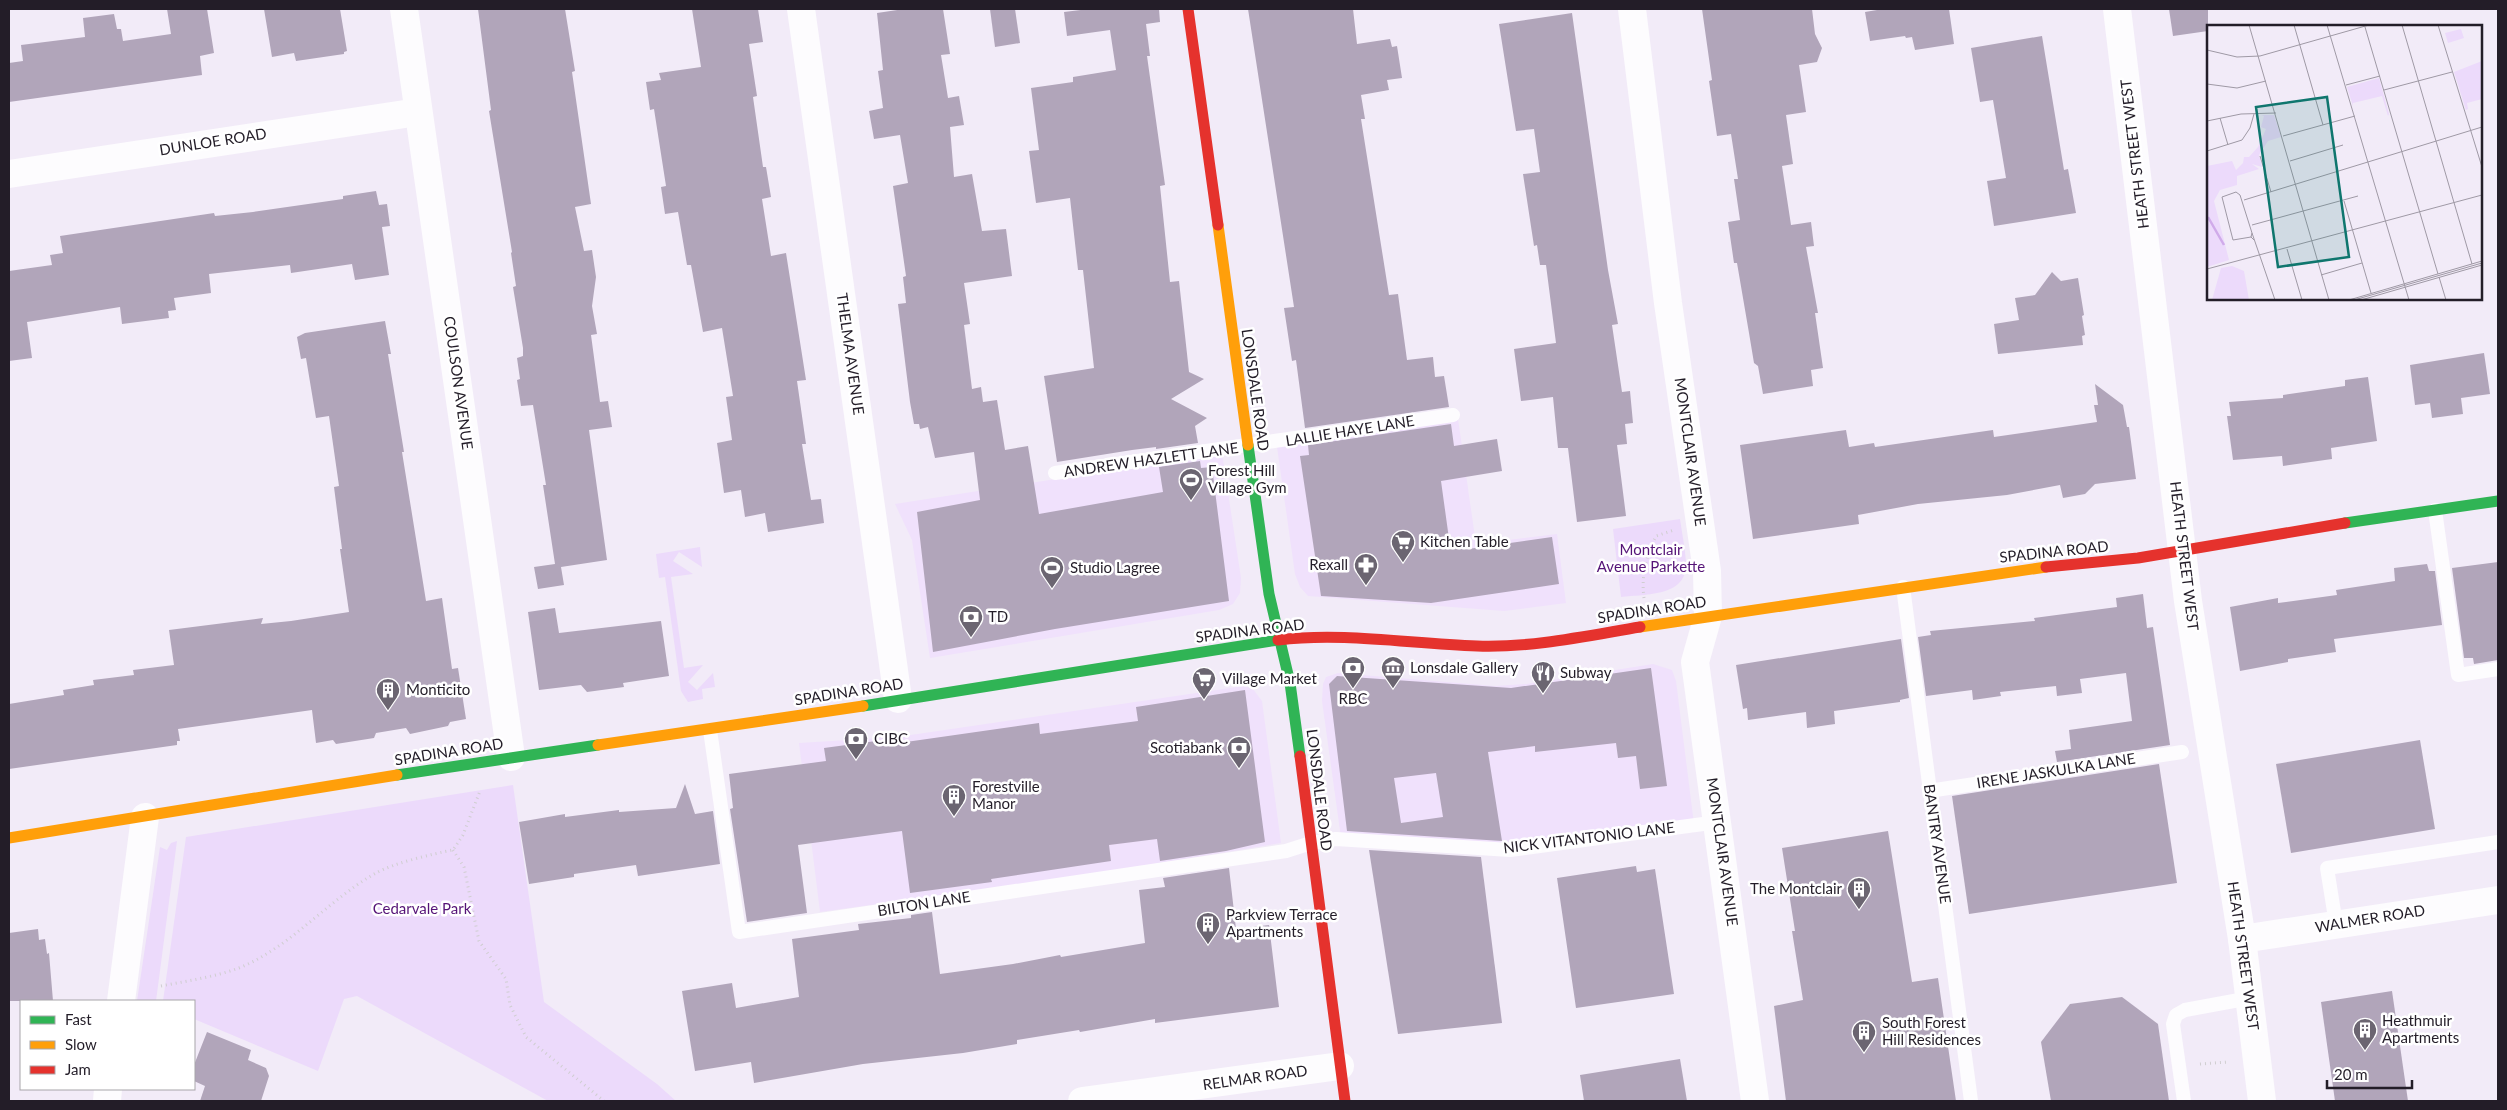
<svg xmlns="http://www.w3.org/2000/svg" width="2507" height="1110" viewBox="0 0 2507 1110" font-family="Lato,sans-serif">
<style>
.built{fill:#f0e1fc}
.green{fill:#ecdafb}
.building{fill:#b1a5ba;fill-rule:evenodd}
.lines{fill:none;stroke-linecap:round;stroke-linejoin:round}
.path{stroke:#d0ced1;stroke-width:3;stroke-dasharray:1 4;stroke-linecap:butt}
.lane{stroke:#fdfcfe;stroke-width:14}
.street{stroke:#fdfcfe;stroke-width:28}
.fast{stroke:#30b455;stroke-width:11}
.slow{stroke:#ff9f0a;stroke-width:11}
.jam{stroke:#e5322d;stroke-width:11}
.labels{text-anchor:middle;stroke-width:5;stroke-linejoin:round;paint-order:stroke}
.street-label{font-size:15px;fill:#231d28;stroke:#fff}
.poi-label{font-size:15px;fill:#231d28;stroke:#fff;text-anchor:start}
.park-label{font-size:15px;fill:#551377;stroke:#fff}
.inset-river{fill:none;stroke:#d0abea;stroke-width:2.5}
.inset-road{fill:none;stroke:#9f99a5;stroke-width:1}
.view{fill:#0f766e;fill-opacity:0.15;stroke:#0f766e;stroke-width:2.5}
.inset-edge{fill:none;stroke:#231d28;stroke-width:2.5}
</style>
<rect width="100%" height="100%" fill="#f2ebf8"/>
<!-- built -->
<g class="built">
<polygon points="1458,419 1476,544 1557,534 1566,603 1504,611 1308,596 1300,587 1295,574 1277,447"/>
<polygon points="1222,453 1241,578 1240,593 1233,604 1219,610 930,658 912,540 895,504"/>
<polygon points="1653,664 1672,670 1676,681 1695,832 1508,856 1342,845 1322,701 1323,684 1326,677 1338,673 1494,686 1527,684"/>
<polygon points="1244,686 1253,689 1262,701 1281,843 1087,875 820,912 799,743 897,737"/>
</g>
<!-- green -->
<g class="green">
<path d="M1680 519C1682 533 1685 548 1686 562 1688 597 1646 594 1621 597L1613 529Z"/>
<polygon points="700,547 702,567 679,552 673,561 693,574 671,577 684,668 703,665 688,682 697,690 713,673 715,687 702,689 703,699 688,702 681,691 665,577 659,578 656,554"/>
<polygon points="513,785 544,1002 657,1084 676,1101 548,1101 357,996 344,999 318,1071 194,1019 194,1001 163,1001 186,837"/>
<polygon points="177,841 156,1001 137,1001 160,847 167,850 171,843"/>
</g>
<!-- building -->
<g class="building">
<polygon points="167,9 207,9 214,53 200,56 202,75 9,102 9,63 23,61 21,45 85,37 83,18 114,14 117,29 121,29 123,41 171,34"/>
<polygon points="264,9 340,9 347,51 344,52 344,54 296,61 294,53 272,57"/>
<polygon points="478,9 565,9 575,71 572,72 591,204 575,207 584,251 592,250 596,277 592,306 597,334 591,335 600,402 608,401 612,427 589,430 607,560 561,567 564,585 538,589 534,567 555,564 543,485 546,485 533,405 521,406 517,380 520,379 517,358 523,356 523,348 513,287 516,286 511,253 512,252 489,111 491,110"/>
<polygon points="692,9 758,9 763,42 749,44 757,96 753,97 763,167 766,167 771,197 762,199 771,256 786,253 806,380 797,381 806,444 802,444 811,500 821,499 824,523 768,532 765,513 745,517 741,490 724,493 717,443 732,440 726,397 733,396 722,328 703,332 691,265 687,265 678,212 665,214 661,187 666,186 654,109 650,110 646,82 661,80 659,73 701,67"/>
<polygon points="904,9 943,9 950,54 941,55 948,98 959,96 964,125 950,127 954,177 972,174 982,231 1006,229 1012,276 964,283 970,324 964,325 972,389 981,387 983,402 997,400 1005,450 1028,446 1039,514 1163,492 1159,467 1200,461 1201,468 1212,467 1229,601 1055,629 933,652 917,512 980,500 974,452 935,458 928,427 920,429 919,424 914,424 910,402 898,304 906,303 903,277 906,276 893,186 908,183 900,135 874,139 869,111 883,108 878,71 883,70 877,13"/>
<polygon points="990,9 1015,9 1020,43 995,47"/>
<polygon points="1089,9 1159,9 1160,22 1146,24 1150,56 1147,56 1165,185 1160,186 1170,282 1179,281 1189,372 1204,379 1171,399 1207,418 1195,426 1198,443 1156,449 1156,447 1132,450 1057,462 1044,376 1094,368 1083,270 1078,270 1070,198 1036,203 1029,151 1039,150 1031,88 1073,82 1073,77 1116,70 1110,30 1067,36 1064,12"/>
<polygon points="1248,9 1353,9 1357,44 1390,39 1392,47 1397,46 1402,78 1387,80 1389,90 1361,95 1365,119 1361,119 1389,295 1398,294 1407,360 1433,357 1435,377 1444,376 1449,407 1305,428 1296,360 1292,361 1284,308 1294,307"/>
<polygon points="1702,9 1812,9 1815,34 1822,48 1817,62 1799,65 1806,112 1786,115 1793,164 1782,166 1791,225 1811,222 1814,246 1806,247 1818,313 1815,313 1823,368 1811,370 1813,386 1763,394 1758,366 1754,363 1749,333 1737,263 1734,263 1728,222 1740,220 1734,179 1738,179 1731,134 1717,136 1709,81 1712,80"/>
<polygon points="1883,9 1949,9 1954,44 1915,50 1912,37 1906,38 1905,36 1870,41 1865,12"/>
<polygon points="2169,9 2208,9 2208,31 2173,36"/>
<polygon points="1572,13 1608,270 1618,324 1612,325 1622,392 1630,391 1633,423 1625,424 1627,444 1617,445 1626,516 1577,522 1568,448 1558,448 1553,397 1521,401 1514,349 1556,343 1546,265 1540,265 1537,245 1534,246 1523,174 1540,172 1534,129 1516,131 1499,24"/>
<polygon points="2042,36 2064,170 2068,169 2076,213 1994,226 1987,181 2006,178 1993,100 1980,102 1971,48"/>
<polygon points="376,191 379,205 387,204 390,226 382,227 389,275 355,280 352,264 291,273 290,265 209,274 211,293 174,298 176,310 168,311 169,318 122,324 120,307 27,322 32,358 9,361 9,271 52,265 50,255 63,253 60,236 214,213 215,216 253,212 343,199 343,196"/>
<polygon points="2052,272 2061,281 2078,278 2084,315 2082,316 2085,335 2082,336 2083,345 1998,354 1994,324 2019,320 2015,298 2035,295"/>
<polygon points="385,321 391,354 388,354 404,452 402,452 426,601 442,598 452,669 458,668 466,719 450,722 448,726 410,734 406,728 376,733 374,738 336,744 333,740 316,743 312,710 178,729 180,741 177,741 177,745 9,769 9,704 64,695 63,690 94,685 93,680 134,675 133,670 174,665 169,630 263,618 261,624 291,621 349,612 340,549 342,549 334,487 339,486 329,416 316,418 306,358 301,359 297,337 305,333"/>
<polygon points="2484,353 2490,394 2461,398 2463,414 2432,418 2430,403 2415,405 2410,365"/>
<polygon points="2368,377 2377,441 2331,448 2332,459 2283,466 2282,456 2233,460 2227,416 2231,416 2229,402 2283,398 2283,395 2345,386 2345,380"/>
<polygon points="2095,384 2123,405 2127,427 2129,427 2136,479 2095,484 2085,494 2063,498 2060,485 2007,495 1918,504 1858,515 1859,524 1753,539 1740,445 1846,430 1849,447 1874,443 1875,447 1993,430 1994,437 2097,422 2094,405 2098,405"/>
<polygon points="1451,424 1454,446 1497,439 1502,471 1441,481 1450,546 1467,543 1468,549 1552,537 1559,584 1431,603 1321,596 1300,456 1309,455 1308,445"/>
<polygon points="2498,562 2498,660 2474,664 2473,658 2464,658 2452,568"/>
<polygon points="2427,564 2429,571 2435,571 2442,625 2334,639 2336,652 2288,659 2288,662 2240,671 2230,607 2278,598 2278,603 2337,595 2336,590 2395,581 2394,568"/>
<polygon points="2143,594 2147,628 2153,627 2170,745 2057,762 2055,751 2071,749 2069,730 2132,721 2126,673 2080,679 2082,693 2057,696 2056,686 2000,692 2001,696 1973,700 1972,690 1926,696 1918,637 1931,635 1930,631 2035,621 2034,618 2117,607 2116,598"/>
<polygon points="555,608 559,633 661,621 669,676 623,683 624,687 587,692 581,685 539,690 528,612"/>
<polygon points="1901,639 1909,698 1900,700 1900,702 1834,711 1835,724 1807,728 1806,712 1748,720 1747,708 1743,709 1736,665"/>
<path d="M1651 668 1667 786 1640 789 1636 756 1618 758 1616 743 1535 752V746L1488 752 1502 841 1347 831 1329 684 1337 676 1511 688ZM1436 773 1443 817 1401 823 1394 778Z"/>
<polygon points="1245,690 1265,842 1226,851 1160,861 1157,839 1109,845 1111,861 991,879 992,882 910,893 902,831 798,845 807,913 747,922 730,809 733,808 729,774 826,761 824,748 891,739 892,744 1039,723 1040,734 1138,721 1136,707"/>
<polygon points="2420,740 2435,829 2291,853 2276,764"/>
<polygon points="2159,764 2177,883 1969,914 1952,796"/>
<polygon points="685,784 695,814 713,811 720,864 638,876 636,865 574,874 574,877 529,884 519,822 565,814 565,817 619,810 619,812 676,808"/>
<polygon points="1888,831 1912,982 1938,978 1956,1101 1786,1101 1774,1006 1803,1000 1792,931 1795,931 1782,848"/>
<polygon points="1369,850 1481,857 1502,1023 1398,1034"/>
<polygon points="1636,866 1637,872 1655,869 1674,994 1576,1008 1557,878"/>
<polygon points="1229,868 1236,929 1269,925 1279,1007 1155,1023 1155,1019 1080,1032 1079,1030 1017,1040 1017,1044 963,1053 863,1064 754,1083 751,1062 695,1071 682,991 732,983 736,1008 799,997 792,939 859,930 858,924 911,918 911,915 932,912 940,974 1013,964 1060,955 1061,957 1145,943 1139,890 1165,887 1163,878"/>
<polygon points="38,929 39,940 45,939 47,954 49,953 53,1001 9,1001 9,933"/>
<polygon points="2392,991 2408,1101 2335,1101 2321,1002"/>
<polygon points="2122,997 2158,1024 2169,1101 2051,1101 2041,1042 2070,1004"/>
<polygon points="207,1032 251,1050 248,1060 266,1068 269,1076 261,1101 200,1101 205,1086 194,1081 194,1065"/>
<polygon points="1680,1059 1687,1101 1584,1101 1580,1075"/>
</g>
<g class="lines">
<!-- path -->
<g class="path">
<path d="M1644 598C1641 576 1646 556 1656 536L1674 530"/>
<polyline points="453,850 464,867 479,941 506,979 510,1005 526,1037 604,1101"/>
<path d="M161 986C187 981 214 977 239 968 291 947 328 900 376 873 394 863 432 854 453 850L463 835 480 791"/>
<polyline points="2200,1064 2228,1062"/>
</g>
<!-- lane -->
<g class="lane">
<polyline points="1055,473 1453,415"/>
<polyline points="2435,510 2458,675 2498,669"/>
<polyline points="1903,587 1971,1101"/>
<polyline points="710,730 739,932 1286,851 1311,843 1336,839 1510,850 1718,822"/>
<polyline points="1929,791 2182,752"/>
<polyline points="2336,924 2327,868 2498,842"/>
<polyline points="2184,1101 2173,1024 2176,1015 2185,1010 2250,998"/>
</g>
<!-- street -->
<g class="street">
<polyline points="404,9 511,757"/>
<polyline points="801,9 898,699"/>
<polyline points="1632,9 1668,303 1707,571 1708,616 1695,662 1755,1101"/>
<polyline points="2117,9 2188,601 2242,939 2262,1101"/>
<polyline points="9,174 418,112"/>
<polyline points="2242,939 2498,900"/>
<polyline points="121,1001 145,817"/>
<polyline points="107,1101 108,1089"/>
<polyline points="1082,1101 1340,1066"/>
</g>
<!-- fast -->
<g class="fast">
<polyline points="1248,445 1269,594 1290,683 1300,756"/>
<polyline points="2345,523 2498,501"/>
<polyline points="863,706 1278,640"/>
<polyline points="397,775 598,745"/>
</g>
<!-- slow -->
<g class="slow">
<polyline points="1218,225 1248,445"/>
<polyline points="1640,627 2046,567"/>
<polyline points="598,745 863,706"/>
<polyline points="9,838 397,775"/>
</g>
<!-- jam -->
<g class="jam">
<polyline points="1188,9 1218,225"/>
<polyline points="2046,567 2138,558 2345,523"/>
<path d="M1278 640C1344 632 1411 644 1477 646 1531 648 1586 636 1640 627"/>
<polyline points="1300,756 1345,1101"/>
</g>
</g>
<!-- icons -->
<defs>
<g id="stadium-pin" transform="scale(1.25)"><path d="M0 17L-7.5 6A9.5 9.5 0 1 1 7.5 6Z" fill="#6b6571" stroke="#fff"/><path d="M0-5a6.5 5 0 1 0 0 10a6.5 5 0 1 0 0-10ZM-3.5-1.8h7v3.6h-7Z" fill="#fff"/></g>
<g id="supermarket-pin" transform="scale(1.25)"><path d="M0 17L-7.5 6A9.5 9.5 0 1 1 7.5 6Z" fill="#6b6571" stroke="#fff"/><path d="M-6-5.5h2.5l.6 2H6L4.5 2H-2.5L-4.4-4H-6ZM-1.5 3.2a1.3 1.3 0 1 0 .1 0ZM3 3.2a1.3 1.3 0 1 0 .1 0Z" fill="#fff"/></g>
<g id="pharmacy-pin" transform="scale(1.25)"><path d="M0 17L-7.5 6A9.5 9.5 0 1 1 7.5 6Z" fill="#6b6571" stroke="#fff"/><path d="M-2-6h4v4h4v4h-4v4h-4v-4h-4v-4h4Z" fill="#fff"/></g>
<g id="bank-pin" transform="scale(1.25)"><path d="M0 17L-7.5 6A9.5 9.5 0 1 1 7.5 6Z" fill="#6b6571" stroke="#fff"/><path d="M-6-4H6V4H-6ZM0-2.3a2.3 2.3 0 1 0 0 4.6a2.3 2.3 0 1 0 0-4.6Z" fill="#fff"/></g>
<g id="museum-pin" transform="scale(1.25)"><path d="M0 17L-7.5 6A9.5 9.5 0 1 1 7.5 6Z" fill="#6b6571" stroke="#fff"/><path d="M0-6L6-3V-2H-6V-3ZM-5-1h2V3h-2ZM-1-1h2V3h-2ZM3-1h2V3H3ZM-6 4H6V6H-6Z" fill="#fff"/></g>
<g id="restaurant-pin" transform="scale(1.25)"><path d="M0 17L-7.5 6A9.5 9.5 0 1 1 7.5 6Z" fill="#6b6571" stroke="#fff"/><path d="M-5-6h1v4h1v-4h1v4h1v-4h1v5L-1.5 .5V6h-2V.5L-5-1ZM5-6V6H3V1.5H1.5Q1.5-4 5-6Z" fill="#fff"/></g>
<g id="building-pin" transform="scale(1.25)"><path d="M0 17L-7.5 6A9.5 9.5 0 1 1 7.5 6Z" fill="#6b6571" stroke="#fff"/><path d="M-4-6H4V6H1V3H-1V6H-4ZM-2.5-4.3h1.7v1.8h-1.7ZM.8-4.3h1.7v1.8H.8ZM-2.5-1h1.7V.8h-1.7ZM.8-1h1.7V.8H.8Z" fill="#fff"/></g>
</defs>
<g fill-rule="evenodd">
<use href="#stadium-pin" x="1191" y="480"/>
<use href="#supermarket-pin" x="1403" y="542"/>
<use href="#pharmacy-pin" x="1366" y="565"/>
<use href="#stadium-pin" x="1052" y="568"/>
<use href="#bank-pin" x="971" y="617"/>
<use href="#bank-pin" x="1353" y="668"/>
<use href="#museum-pin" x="1393" y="668"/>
<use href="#restaurant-pin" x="1543" y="673"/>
<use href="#supermarket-pin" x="1204" y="679"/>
<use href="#building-pin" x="388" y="690"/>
<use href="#bank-pin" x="856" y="739"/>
<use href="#bank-pin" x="1239" y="748"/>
<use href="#building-pin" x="954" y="796"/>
<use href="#building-pin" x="1859" y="889"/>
<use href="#building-pin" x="1208" y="924"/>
<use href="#building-pin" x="2365" y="1030"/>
<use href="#building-pin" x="1864" y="1032"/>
</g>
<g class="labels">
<!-- street labels -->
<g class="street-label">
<text transform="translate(213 142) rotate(-9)" y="5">DUNLOE ROAD</text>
<text transform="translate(2135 154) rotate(-97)" y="5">HEATH STREET WEST</text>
<text transform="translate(850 354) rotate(82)" y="5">THELMA AVENUE</text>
<text transform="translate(458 383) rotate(82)" y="5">COULSON AVENUE</text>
<text transform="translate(1255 390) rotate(82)" y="5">LONSDALE ROAD</text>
<text transform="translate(1350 431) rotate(-9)" y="5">LALLIE HAYE LANE</text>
<text transform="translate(1690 452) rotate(82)" y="5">MONTCLAIR AVENUE</text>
<text transform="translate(1151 460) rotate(-8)" y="5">ANDREW HAZLETT LANE</text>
<text transform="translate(2054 552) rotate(-6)" y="5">SPADINA ROAD</text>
<text transform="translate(2184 556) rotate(83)" y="5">HEATH STREET WEST</text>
<text transform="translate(1652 610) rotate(-9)" y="5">SPADINA ROAD</text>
<text transform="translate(1250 631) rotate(-7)" y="5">SPADINA ROAD</text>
<text transform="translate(849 692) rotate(-9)" y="5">SPADINA ROAD</text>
<text transform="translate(449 752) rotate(-9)" y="5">SPADINA ROAD</text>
<text transform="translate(2056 771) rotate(-9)" y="5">IRENE JASKULKA LANE</text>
<text transform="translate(1319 790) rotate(83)" y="5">LONSDALE ROAD</text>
<text transform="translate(1589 838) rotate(-7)" y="5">NICK VITANTONIO LANE</text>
<text transform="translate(1937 844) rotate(82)" y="5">BANTRY AVENUE</text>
<text transform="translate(1722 852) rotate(82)" y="5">MONTCLAIR AVENUE</text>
<text transform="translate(924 904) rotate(-9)" y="5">BILTON LANE</text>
<text transform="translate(2370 919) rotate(-9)" y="5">WALMER ROAD</text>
<text transform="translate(2243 956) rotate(82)" y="5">HEATH STREET WEST</text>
<text transform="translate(1255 1078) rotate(-8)" y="5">RELMAR ROAD</text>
</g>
<!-- poi labels -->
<g class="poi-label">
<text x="1208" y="476">Forest Hill<tspan x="1208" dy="17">Village Gym</tspan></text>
<text x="1420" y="547">Kitchen Table</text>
<text x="1348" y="570" text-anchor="end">Rexall</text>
<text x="1070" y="573">Studio Lagree</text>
<text x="988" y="622">TD</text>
<text x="1410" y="673">Lonsdale Gallery</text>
<text x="1560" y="678">Subway</text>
<text x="1222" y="684">Village Market</text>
<text x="406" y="695">Monticito</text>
<text x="1353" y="704" text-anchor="middle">RBC</text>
<text x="874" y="744">CIBC</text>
<text x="1222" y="753" text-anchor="end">Scotiabank</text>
<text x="972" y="792">Forestville<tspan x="972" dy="17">Manor</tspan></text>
<text x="1842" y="894" text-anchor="end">The Montclair</text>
<text x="1226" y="920">Parkview Terrace<tspan x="1226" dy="17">Apartments</tspan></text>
<text x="2382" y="1026">Heathmuir<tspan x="2382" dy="17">Apartments</tspan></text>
<text x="1882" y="1028">South Forest<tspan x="1882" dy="17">Hill Residences</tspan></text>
</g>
<!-- park labels -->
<g class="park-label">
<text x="1651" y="555">Montclair<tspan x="1651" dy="17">Avenue Parkette</tspan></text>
<text x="422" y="914">Cedarvale Park</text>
</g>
</g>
<!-- overview -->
<g transform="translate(2207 25)">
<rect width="275" height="275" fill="#f2ebf8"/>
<path d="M254 4 257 13 241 18 238 8ZM275 36V74L260 78 261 84 259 85 247 47ZM172 53 182 89 181 91 175 71 146 78V81L140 62ZM54 90H67L74 112 61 116 52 130 55 142 45 139 52 144 30 151V160L13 165 7 176 22 235 0 242V141L25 136 29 145 36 138 37 132H42L51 122 59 104 54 102 57 91ZM25 241 37 246 42 275H5L14 243Z" fill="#ecdafb"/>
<path class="inset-river" d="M1 192 17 220"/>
<path class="inset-road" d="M42 0 122 275M87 0 116 100M120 0 202 275M195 0 265 239M231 0 275 142M158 2 231 249M0 25 30 32 53 31 162 0M0 59 30 63 59 56M139 60 173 51M177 65 245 47M13 93 21 120M0 96 34 89 69 88M76 111 148 91M0 126 35 115 43 103 47 89M53 131 64 167M83 136 136 120M37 175 275 102M137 176 164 268M45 200 151 171M45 208 68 275M44 212 45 208 33 170 29 167 15 172 26 215 44 212 47 215M80 224 95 275M0 244 275 170M114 250 155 238M232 252 239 275M142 275 275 236M147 275 275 238M154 275 275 240"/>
<path class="view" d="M120 72 142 232 71 242 49 82Z"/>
<rect width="275" height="275" class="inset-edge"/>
</g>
<!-- border -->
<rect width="2507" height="1110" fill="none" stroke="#231d28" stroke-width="20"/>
<!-- legend -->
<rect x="20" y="1000" width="175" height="90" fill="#ffffff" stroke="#a7a5a9"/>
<rect x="30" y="1016" width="25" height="8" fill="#30b455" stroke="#a7a5a9"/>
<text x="65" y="1025" font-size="15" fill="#231d28">Fast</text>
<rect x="30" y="1041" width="25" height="8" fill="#ff9f0a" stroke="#a7a5a9"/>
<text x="65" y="1050" font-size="15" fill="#231d28">Slow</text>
<rect x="30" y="1066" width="25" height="8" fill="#e5322d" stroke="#a7a5a9"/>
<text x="65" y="1075" font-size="15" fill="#231d28">Jam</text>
<!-- scale -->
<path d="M2327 1080v8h85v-8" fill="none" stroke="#231d28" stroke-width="2.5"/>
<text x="2334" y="1080" font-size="15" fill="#231d28" stroke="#ffffff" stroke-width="4" paint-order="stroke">20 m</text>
</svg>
